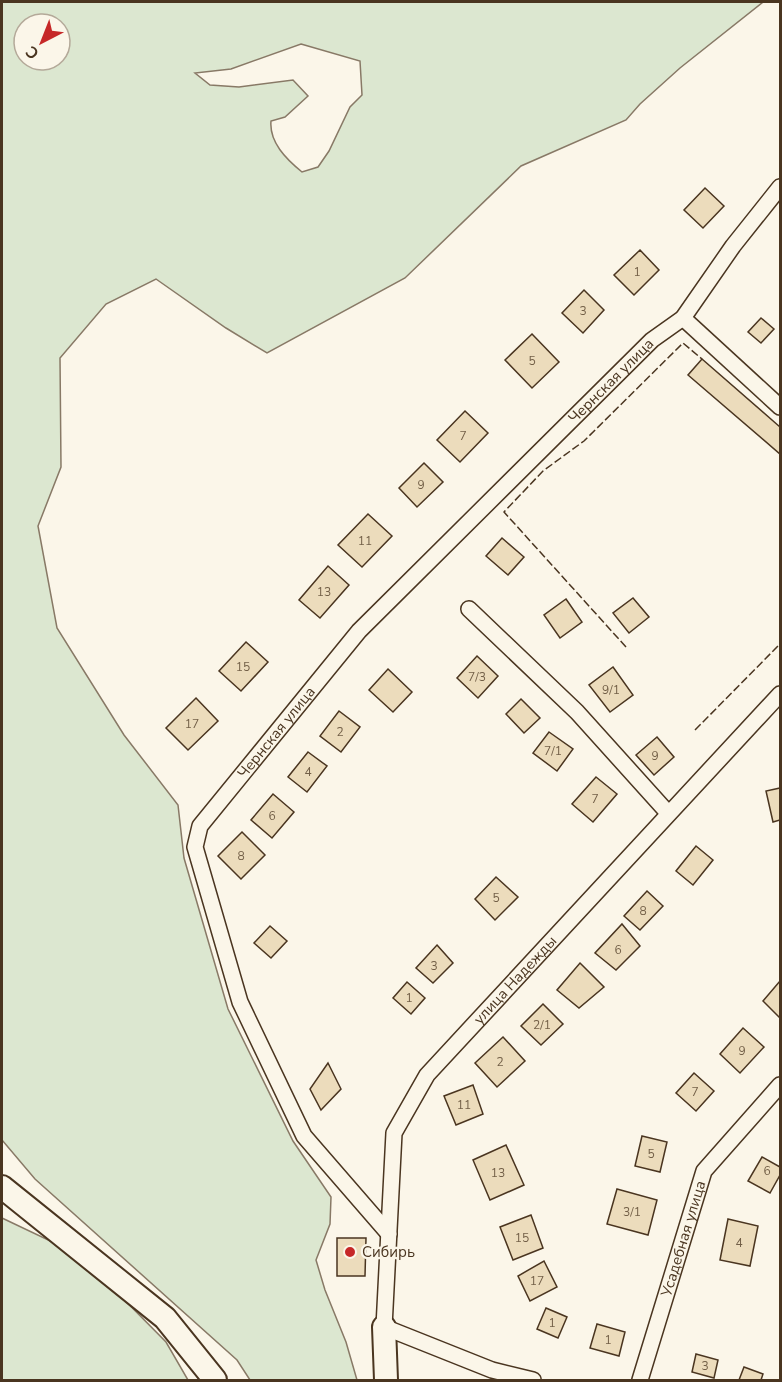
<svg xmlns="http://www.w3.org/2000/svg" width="782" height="1382" viewBox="0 0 782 1382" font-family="'Nunito Sans',sans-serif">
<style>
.green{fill:#dce7d0;stroke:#887966;stroke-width:1.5;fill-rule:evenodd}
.building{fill:#ecdcbc;stroke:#4a3520;stroke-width:1.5}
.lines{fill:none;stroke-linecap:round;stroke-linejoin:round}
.street-casing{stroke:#4a3520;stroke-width:18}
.secondary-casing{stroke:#4a3520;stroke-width:26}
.street{stroke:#fbf6e9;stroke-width:15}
.secondary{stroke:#fbf6e9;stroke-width:22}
.fence{stroke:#4a3520;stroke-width:1.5;stroke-dasharray:8 3;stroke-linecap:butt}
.poi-dot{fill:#c62828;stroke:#fbf6e9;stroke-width:2}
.labels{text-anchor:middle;stroke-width:4.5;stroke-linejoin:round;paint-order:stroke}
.number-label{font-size:12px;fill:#725f47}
.street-label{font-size:15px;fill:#4a3520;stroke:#fbf6e9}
.poi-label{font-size:15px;fill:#4a3520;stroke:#fbf6e9;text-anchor:start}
</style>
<rect width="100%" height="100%" fill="#fbf6e9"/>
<!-- green -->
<g class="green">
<path d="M2 2H763L680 68 640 104 626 120 521 166 405 278 267 353 226 328 156 279 106 304 60 358 61 467 38 526 57 628 124 735 178 805 184 858 228 1009 293 1141 331 1197 330 1224 316 1260 325 1290 346 1342 357 1380H250L237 1360 35 1179 2 1140ZM24 24H60V60H24ZM301 44 360 61 362 95 350 107 329 151 318 167 302 172C286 159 269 142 271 121L285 117 308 96 293 80 239 87 210 85 195 73 231 69Z"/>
<polygon points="2,1218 80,1255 166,1342 188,1380 2,1380"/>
</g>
<!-- building -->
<g class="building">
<polygon points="705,188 724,206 703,228 684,210"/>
<polygon points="640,250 659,270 634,295 614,275"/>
<polygon points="584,290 604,310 583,333 562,313"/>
<polygon points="761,318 774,329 761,343 748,332"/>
<polygon points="532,334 559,362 532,388 505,360"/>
<polygon points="702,359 780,427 780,454 688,375"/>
<polygon points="465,411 488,433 460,462 437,440"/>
<polygon points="424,463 443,482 417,507 399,488"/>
<polygon points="368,514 392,536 362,567 338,545"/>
<polygon points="502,538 524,557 508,575 486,556"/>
<polygon points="328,566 349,585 320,618 299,600"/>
<polygon points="633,598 649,617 629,633 613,613"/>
<polygon points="566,599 582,622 560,638 544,615"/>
<polygon points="246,642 268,662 241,691 219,671"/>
<polygon points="477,656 498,676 478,698 457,678"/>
<polygon points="613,667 633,695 610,712 589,685"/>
<polygon points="388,669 412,692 393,712 369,690"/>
<polygon points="196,698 218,721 188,750 166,728"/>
<polygon points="521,699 540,718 524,733 506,714"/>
<polygon points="339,711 360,727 341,752 320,736"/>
<polygon points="549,732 573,749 557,771 533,753"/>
<polygon points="657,737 674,757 654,775 636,755"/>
<polygon points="308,752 327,766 307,792 288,777"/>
<polygon points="596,777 617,794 593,822 572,804"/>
<polygon points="780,788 780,820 773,822 766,791"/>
<polygon points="273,794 294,812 272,838 251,820"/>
<polygon points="242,832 265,855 241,879 218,856"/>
<polygon points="696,846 713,860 693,885 676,871"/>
<polygon points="496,877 518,897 495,920 475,899"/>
<polygon points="647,891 663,906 640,930 624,916"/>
<polygon points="622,924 640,946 616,970 595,953"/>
<polygon points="270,926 287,941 271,958 254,943"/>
<polygon points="437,945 453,963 433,983 416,968"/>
<polygon points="580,963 604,987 579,1008 557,990"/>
<polygon points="780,981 780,1018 763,1001"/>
<polygon points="407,982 425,998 411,1014 393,998"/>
<polygon points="543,1004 563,1024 541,1045 521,1026"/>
<polygon points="743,1028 764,1047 740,1073 720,1054"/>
<polygon points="503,1037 525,1061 497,1087 475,1063"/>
<polygon points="328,1063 341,1089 321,1110 310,1089"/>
<polygon points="694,1073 714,1091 696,1111 676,1093"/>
<polygon points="473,1085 483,1114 456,1125 444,1096"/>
<polygon points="642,1136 667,1142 660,1172 635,1166"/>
<polygon points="506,1145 524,1185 490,1200 473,1160"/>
<polygon points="762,1157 780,1167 780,1175 770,1193 748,1181"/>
<polygon points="617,1189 657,1200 648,1235 607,1224"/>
<polygon points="531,1215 543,1248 513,1260 500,1227"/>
<polygon points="728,1219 758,1226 750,1266 720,1260"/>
<polygon points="337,1238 366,1238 365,1276 337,1276"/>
<polygon points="544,1261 557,1287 530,1301 518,1276"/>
<polygon points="546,1308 567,1317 558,1338 537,1329"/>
<polygon points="597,1324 625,1332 619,1356 590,1348"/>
<polygon points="696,1354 718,1360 714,1378 692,1372"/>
<polygon points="744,1367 763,1374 761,1380 739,1380"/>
</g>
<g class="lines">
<!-- street casing -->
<g class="street-casing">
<g id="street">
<polyline points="683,318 780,407"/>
<polyline points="469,609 577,712 668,813"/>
<path id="s1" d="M389 1234 304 1136 240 1002 195 847 200 826 359 631 652 340 683 318 733 246 780 187"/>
<path id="s2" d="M533 1380 492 1370 384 1327 394 1133 427 1075 780 694"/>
<path id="s3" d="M640 1380 704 1171 780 1085"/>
</g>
</g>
<!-- secondary casing -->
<g class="secondary-casing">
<g id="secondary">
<polyline points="2,1187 165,1318 215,1380"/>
<polyline points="384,1327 386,1380"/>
</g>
</g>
<!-- street -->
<use href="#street" class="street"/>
<!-- secondary -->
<use href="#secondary" class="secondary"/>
<!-- fence -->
<g class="fence">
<polyline points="626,647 504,512 543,471 584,441 683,343 702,359"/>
<polyline points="695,730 780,644"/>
</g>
</g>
<!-- markers -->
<circle class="poi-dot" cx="350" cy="1252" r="6"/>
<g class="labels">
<!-- number labels -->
<g class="number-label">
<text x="637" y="276">1</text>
<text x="583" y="315">3</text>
<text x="532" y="365">5</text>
<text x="463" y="440">7</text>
<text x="421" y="489">9</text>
<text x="365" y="545">11</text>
<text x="324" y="596">13</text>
<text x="243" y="671">15</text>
<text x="477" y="681">7/3</text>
<text x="611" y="694">9/1</text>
<text x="192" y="728">17</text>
<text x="340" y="736">2</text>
<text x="553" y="755">7/1</text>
<text x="655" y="760">9</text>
<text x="308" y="776">4</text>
<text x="595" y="803">7</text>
<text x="272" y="820">6</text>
<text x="241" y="860">8</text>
<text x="496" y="902">5</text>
<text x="643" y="915">8</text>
<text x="618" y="954">6</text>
<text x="434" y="970">3</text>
<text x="409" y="1002">1</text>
<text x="542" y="1029">2/1</text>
<text x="742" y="1055">9</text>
<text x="500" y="1066">2</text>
<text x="695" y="1096">7</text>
<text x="464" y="1109">11</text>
<text x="651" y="1158">5</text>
<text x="767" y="1175">6</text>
<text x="498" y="1177">13</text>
<text x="632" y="1216">3/1</text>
<text x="522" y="1242">15</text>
<text x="739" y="1247">4</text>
<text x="537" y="1285">17</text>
<text x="552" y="1327">1</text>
<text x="608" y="1344">1</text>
<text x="705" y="1370">3</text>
</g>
<!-- street labels -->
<g class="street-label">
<text dy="5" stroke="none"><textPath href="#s1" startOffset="1068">Чернская улица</textPath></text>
<text dy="5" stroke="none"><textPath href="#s1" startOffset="582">Чернская улица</textPath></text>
<text dy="5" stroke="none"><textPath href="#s2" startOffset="549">улица Надежды</textPath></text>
<text dy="5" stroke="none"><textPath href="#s3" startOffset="148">Усадебная улица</textPath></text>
</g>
<!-- poi labels -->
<g class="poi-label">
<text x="362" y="1257">Сибирь</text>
</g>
</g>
<!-- border -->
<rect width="782" height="1382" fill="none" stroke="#4a3520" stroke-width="6"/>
<!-- north arrow -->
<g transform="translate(42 42) rotate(222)"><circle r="28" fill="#fbf6e9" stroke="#b4a999" stroke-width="1.5"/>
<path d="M0-4.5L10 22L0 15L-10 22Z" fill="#c62828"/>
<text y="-9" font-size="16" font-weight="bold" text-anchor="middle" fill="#4a3520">С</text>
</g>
</svg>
